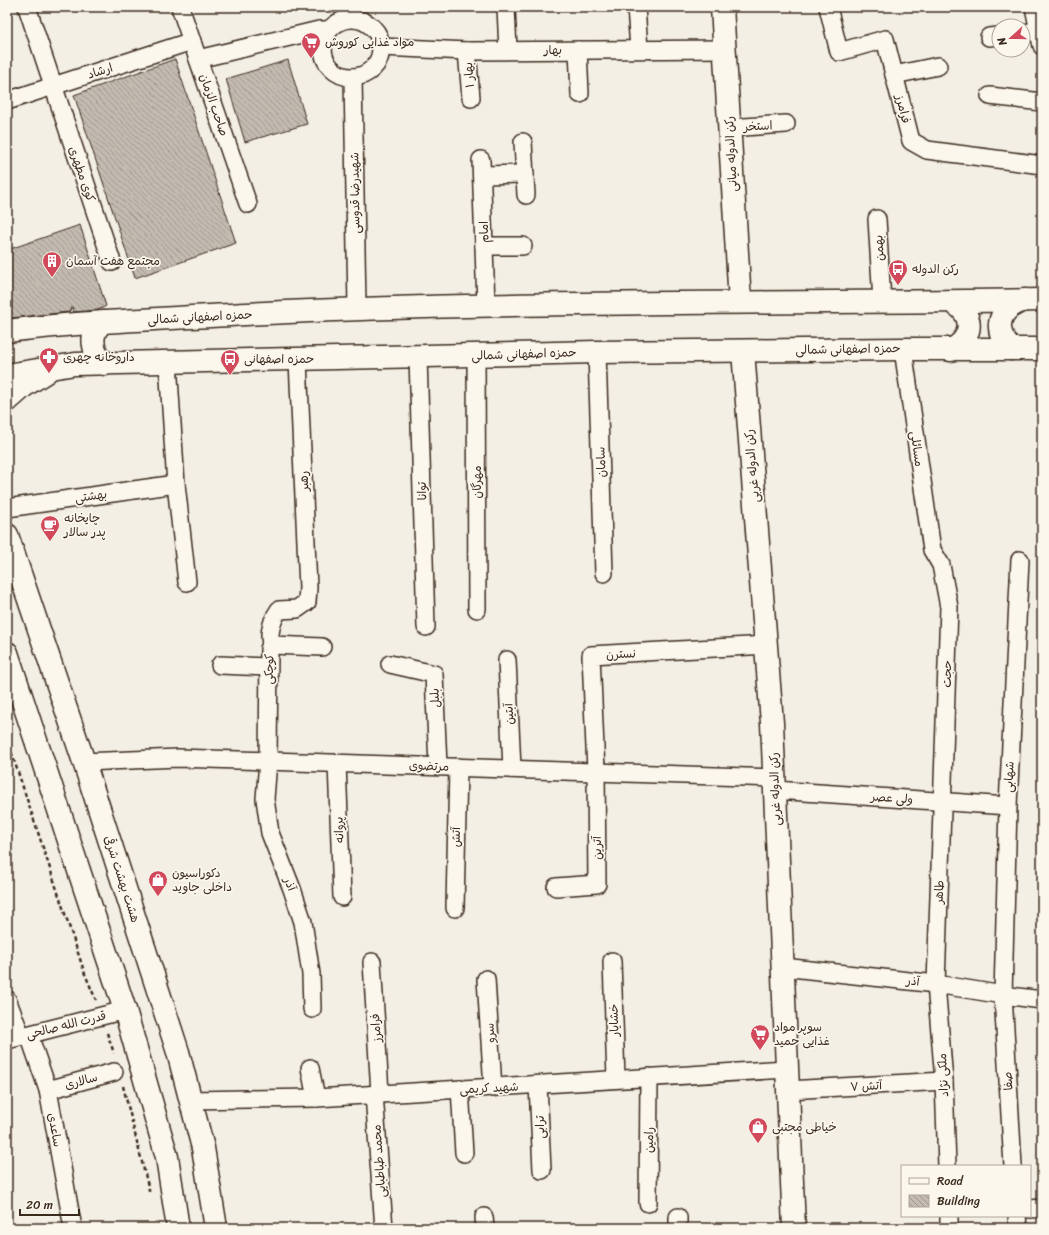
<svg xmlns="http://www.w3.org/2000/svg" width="1049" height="1235" viewBox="0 0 1049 1235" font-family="Sriracha,'Playpen Sans Arabic',sans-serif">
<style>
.building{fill:url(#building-back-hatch);stroke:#3b2a1e}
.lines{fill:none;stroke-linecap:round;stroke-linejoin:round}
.street-casing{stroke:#3b2a1e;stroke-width:20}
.secondary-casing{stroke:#3b2a1e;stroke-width:25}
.path{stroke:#3b2a1e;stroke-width:2.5;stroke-dasharray:4 3;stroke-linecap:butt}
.street{stroke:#fbf7ec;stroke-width:17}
.secondary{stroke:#fbf7ec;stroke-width:22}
.labels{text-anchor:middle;stroke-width:3.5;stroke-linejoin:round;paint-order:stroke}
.poi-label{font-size:12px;fill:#3b2a1e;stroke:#fbf7ec;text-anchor:start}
.street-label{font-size:12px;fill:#3b2a1e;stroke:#fbf7ec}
</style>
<defs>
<pattern id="building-back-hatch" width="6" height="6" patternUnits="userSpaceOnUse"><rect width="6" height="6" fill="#c3bbb0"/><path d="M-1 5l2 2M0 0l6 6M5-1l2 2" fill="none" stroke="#a0988f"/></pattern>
</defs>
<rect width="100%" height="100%" fill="#f3efe4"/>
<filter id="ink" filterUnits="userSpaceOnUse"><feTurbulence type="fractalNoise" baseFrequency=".025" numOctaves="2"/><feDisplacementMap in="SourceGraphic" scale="8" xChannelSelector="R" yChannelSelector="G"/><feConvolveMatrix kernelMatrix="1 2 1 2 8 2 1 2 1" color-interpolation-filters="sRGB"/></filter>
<g filter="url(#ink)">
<!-- building -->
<g class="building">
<polygon points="175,59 236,243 135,278 74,95"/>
<polygon points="288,60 307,124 245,142 226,79"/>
<polygon points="80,225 106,306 98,310 74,312 72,307 69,312 11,318 7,315 7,250"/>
</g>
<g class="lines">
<!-- street casing -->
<g class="street-casing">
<g id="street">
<polyline points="27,7 112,262"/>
<polyline points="180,7 248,204"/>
<polyline points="506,7 508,50"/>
<polyline points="636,7 639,49"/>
<polyline points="828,7 839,52 885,39 911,141 927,150 1042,165"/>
<polyline points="1034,7 1042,46"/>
<circle cx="352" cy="48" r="29"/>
<polyline points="1023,33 1039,31"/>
<polyline points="989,37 999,36"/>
<polyline points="382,47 467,51 725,49"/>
<polyline points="578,50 580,94"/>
<polyline points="467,51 471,98"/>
<polyline points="198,59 319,30 329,30"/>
<polyline points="894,75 938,66"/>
<polyline points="353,77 357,308"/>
<polyline points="990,96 1042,102"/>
<polyline points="7,101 192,41"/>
<polyline points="730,128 786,124"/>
<polyline points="523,142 526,195"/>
<polyline points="481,160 486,305"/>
<polyline points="482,175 525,174"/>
<polyline points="877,219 882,301"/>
<polyline points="484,246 523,246"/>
<polyline points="903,349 932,550 941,565 949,607 936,984 944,1081 947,1166"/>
<polyline points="597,352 604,573"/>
<polyline points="476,355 477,609"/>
<polyline points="418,356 426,627"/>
<path d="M298 360 308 588 307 602 297 609 279 610C274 617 271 624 270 634 270 640 272 644 269 649L268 761 265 799 270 833 292 889 303 922 311 974 312 1009"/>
<polyline points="168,363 176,484 187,582"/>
<polyline points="7,508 176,484"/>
<polyline points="271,645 322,647"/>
<polyline points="507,660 512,769"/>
<polyline points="390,664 434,674 438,766"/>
<polyline points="220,665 268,667"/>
<polyline points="84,762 178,758 775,778"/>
<polyline points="337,763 342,897"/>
<polyline points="775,790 1008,806"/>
<polyline points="556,887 597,884 596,771 591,655 767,645"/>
<polyline points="455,908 458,767"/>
<polyline points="612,961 616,1079"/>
<polyline points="372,962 380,1093"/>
<polyline points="783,967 936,984 1003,995 1042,1000"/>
<polyline points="486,979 493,1088"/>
<polyline points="7,999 21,1036"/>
<polyline points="29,1035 48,1090 73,1228"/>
<polyline points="7,1040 125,1010"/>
<polyline points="310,1068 316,1098"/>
<polyline points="538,1085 542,1170"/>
<polyline points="460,1089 464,1153"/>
<polyline points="48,1090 114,1072"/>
<polyline points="788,1090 944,1081"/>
<polyline points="374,1094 384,1228"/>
<polyline points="190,1100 316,1098 787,1069"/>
<polyline points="1013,1166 1003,995 1008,806 1020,560"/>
<polyline points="648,1203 649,1077"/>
<polyline points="1030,1209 1042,1208"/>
<polyline points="949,1216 949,1228"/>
<polyline points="1017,1216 1018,1228"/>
<polyline points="484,1217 485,1228"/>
<polyline points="678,1217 678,1228"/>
</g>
</g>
<!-- secondary casing -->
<g class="secondary-casing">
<g id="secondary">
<polyline points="722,7 740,302"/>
<path d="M103 322C88 333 92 353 105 364"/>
<path d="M7 331C86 321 166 319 246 314 511 300 777 304 1042 300"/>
<path d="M1011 349C992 329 998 308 1025 300"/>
<path d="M951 350C974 338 975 314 952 302"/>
<polyline points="743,351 772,723 794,1228"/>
<polyline points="7,375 75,364 597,352 903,349 1042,349"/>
<polyline points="7,401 24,386 46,372"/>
<polyline points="7,535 84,762 178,1052 203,1148 216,1228"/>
<polyline points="7,653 125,1010 167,1157 178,1228"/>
</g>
</g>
<!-- path -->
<g class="path">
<polyline points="7,739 85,974 96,1000"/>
<polyline points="107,1033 114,1053"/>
<polyline points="123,1086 150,1194"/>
</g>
<!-- street -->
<use href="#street" class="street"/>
<!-- secondary -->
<use href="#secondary" class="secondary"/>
</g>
</g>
<!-- icons -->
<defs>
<g id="supermarket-pin" transform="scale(1)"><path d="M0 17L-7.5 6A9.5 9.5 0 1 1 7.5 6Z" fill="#d1495b" stroke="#fbf7ec"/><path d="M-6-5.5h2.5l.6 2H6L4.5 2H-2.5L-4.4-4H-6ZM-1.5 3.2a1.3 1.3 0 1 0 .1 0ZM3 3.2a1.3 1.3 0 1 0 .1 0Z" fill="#fff"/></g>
<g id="building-pin" transform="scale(1)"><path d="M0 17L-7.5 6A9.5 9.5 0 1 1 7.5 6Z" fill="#d1495b" stroke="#fbf7ec"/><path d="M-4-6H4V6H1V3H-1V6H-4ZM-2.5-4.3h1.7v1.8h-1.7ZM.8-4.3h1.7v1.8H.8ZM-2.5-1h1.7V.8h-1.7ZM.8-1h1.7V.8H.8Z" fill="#fff"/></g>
<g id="bus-pin" transform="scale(1)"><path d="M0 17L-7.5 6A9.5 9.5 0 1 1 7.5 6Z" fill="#d1495b" stroke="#fbf7ec"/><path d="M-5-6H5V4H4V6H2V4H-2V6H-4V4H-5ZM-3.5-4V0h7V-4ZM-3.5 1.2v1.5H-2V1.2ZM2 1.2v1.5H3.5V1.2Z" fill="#fff"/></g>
<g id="pharmacy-pin" transform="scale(1)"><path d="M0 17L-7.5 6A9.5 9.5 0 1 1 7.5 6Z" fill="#d1495b" stroke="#fbf7ec"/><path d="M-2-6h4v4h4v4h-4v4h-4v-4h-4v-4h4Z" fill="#fff"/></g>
<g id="cafe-pin" transform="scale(1)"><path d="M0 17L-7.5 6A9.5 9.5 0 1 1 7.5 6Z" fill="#d1495b" stroke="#fbf7ec"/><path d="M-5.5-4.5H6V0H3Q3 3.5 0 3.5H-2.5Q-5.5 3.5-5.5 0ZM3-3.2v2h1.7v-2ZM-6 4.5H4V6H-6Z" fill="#fff"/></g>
<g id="shop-pin" transform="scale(1)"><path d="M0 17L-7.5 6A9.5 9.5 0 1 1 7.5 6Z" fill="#d1495b" stroke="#fbf7ec"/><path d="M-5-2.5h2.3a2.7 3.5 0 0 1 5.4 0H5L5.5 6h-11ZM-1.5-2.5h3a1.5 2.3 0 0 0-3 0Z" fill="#fff"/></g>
</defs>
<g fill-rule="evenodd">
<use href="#supermarket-pin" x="311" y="42"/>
<use href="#building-pin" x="52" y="261"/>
<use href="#bus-pin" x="898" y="269"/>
<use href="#pharmacy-pin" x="49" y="357"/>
<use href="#bus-pin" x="230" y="359"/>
<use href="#cafe-pin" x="50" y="525"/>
<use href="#shop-pin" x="158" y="880"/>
<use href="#supermarket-pin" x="760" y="1034"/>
<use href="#shop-pin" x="758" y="1127"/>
</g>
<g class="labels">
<!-- poi labels -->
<g class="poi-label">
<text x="325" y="46">مواد غذایی کوروش</text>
<text x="66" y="265">مجتمع هفت آسمان</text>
<text x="912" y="273">رکن الدوله</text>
<text x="63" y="361">داروخانه چهری</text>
<text x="244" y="363">حمزه اصفهانی</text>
<text x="64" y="522">چایخانه<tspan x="64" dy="14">پدر سالار</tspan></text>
<text x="172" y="877">دکوراسیون<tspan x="172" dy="14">داخلی جاوید</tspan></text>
<text x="774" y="1031">سوپر مواد<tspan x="774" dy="14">غذایی حمید</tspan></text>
<text x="772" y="1131">خیاطی مجتبی</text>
</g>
<!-- street labels -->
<g class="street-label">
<text x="553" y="54">بهار</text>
<text transform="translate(100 71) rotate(-18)" y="4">ارشاد</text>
<text transform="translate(469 75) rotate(-95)" y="4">بهار ۱</text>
<text transform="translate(214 105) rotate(71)" y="4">صاحب الزمان</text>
<text transform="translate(903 109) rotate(76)" y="4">فرامرز</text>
<text transform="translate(758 126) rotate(-3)" y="4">استخر</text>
<text transform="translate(731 154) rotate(-93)" y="4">رکن الدوله میانی</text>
<text transform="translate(82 174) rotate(71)" y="4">کوی مطهری</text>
<text transform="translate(355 193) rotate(-91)" y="4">شهیدرضا قدوسی</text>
<text transform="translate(484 232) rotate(-92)" y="4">امام</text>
<text transform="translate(879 248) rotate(-93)" y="4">بهمن</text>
<text transform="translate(200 317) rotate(-3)" y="4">حمزه اصفهانی شمالی</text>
<text transform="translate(848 349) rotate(-1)" y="4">حمزه اصفهانی شمالی</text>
<text transform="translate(524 354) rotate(-2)" y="4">حمزه اصفهانی شمالی</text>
<text transform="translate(917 449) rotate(82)" y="4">مسائلی</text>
<text transform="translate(601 462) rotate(-92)" y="4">سامان</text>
<text transform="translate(752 466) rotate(-95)" y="4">رکن الدوله غربی</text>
<text transform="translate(304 481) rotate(-93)" y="4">رهبر</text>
<text transform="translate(477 482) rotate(-90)" y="4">مهرگان</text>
<text transform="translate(422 491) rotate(-92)" y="4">توانا</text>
<text transform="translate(91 496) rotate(-8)" y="4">بهشتی</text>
<text transform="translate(621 654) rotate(-3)" y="4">نسترن</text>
<text transform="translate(269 669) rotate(-88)" y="4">کوچکی</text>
<text transform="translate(947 674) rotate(-89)" y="4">حجت</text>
<text transform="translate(435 698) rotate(-93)" y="4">بلبل</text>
<text transform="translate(509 714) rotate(-93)" y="4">آبتین</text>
<text transform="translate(429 766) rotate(2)" y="4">مرتضوی</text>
<text transform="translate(1009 777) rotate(-87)" y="4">شهابی</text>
<text transform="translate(775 789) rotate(-92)" y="4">رکن الدوله غربی</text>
<text transform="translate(892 798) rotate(4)" y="4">ولی عصر</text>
<text transform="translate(339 830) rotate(-92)" y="4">پروانه</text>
<text transform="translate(456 837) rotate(-89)" y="4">آتش</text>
<text transform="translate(597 848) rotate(-91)" y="4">آترین</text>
<text transform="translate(122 879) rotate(72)" y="4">هشت بهشت شرقی</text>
<text transform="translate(290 884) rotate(68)" y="4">آذر</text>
<text transform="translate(939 892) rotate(-88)" y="4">طاهر</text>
<text transform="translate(913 981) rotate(6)" y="4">آذر</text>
<text transform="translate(614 1020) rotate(-92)" y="4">خشایار</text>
<text transform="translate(66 1025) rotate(-14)" y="4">قدرت الله صالحی</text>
<text transform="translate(376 1028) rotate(-94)" y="4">فرامرز</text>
<text transform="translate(490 1033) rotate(-93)" y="4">سرو</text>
<text transform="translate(943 1075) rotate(-93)" y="4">ملکی نژاد</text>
<text transform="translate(81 1081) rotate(-15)" y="4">سالاری</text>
<text transform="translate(1008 1081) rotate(-93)" y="4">صفا</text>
<text transform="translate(866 1086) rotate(-3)" y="4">آتش ۷</text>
<text transform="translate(489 1088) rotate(-3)" y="4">شهید کریمی</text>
<text transform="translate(540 1127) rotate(-92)" y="4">ترابی</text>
<text transform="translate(55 1130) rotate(80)" y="4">ساعدی</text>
<text transform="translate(649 1140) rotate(-89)" y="4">رامین</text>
<text transform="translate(379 1161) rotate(-94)" y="4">محمد طباطبایی</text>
</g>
</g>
<!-- margin -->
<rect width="1049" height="1235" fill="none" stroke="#fbf7ec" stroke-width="24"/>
<rect x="12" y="12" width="1025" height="1211" fill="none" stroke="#3b2a1e" stroke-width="1.5" filter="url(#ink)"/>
<!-- legend -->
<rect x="901" y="1165" width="130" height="52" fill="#fbf7ec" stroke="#aea59a"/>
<rect x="909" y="1178" width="20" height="6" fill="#fbf7ec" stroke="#aea59a"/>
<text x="937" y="1185" font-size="12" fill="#3b2a1e">Road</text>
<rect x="909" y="1195" width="20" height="12" fill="url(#building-back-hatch)" stroke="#aea59a"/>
<text x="937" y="1205" font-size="12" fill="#3b2a1e">Building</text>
<!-- north arrow -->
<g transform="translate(1011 38) rotate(249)"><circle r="19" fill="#fbf7ec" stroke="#aea59a"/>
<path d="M0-3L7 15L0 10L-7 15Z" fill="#d1495b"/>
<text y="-6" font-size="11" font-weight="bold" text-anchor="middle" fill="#3b2a1e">N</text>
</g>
<!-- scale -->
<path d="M20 1209v6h59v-6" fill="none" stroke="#3b2a1e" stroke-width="2"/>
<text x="26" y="1209" font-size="12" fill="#3b2a1e" stroke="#fbf7ec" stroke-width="3" paint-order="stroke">20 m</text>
</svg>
